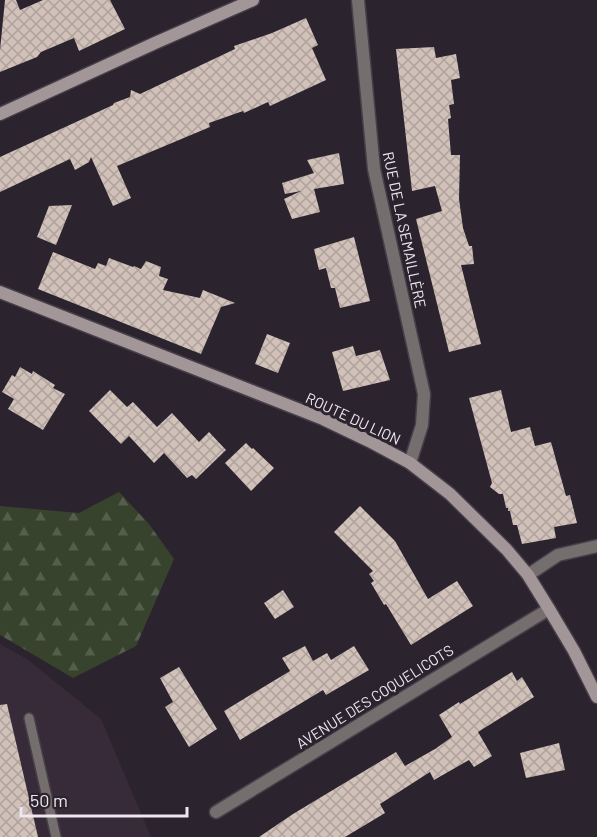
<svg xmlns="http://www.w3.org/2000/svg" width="597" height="837" viewBox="0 0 597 837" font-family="Barlow,sans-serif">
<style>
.built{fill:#372b3a}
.forest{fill:url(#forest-firs)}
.building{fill:url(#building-cross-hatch)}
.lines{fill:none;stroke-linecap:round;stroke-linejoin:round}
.lane-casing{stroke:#463f48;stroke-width:12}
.street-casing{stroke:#463f48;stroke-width:15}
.secondary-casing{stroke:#463f48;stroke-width:15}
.lane{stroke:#756e6e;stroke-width:9}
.street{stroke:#756e6e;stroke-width:12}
.secondary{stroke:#a29698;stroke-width:12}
.labels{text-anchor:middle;stroke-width:6;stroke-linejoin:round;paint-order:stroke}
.street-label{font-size:15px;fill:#ede8ef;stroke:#2b232d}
</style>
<defs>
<pattern id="forest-firs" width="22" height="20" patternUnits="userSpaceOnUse" patternTransform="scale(1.5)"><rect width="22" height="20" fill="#37432d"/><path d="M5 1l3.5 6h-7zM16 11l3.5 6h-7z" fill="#545e4c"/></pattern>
<pattern id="building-cross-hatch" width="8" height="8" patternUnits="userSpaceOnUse" patternTransform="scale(1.5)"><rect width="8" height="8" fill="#d1c1b9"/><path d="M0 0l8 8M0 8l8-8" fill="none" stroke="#aea29d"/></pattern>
</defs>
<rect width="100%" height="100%" fill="#2b232d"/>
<!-- built -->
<polygon class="built" points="0,644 27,659 101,719 151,837 0,837"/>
<!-- forest -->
<polygon class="forest" points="119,492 149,524 174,559 136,646 73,678 0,635 0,506 79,513"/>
<!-- building -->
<g class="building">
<polygon points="5,0 16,0 20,10 43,0 110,0 125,29 79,51 74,38 41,52 37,57 0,72 0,50"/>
<polygon points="306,18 318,45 312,48 326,80 270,106 268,102 244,113 243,111 209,123 210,127 117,166 131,198 113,206 91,157 89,162 75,170 70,159 0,192 0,157 113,105 114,103 130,97 131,90 140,94 235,49 234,46 272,33"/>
<polygon points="434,47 436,58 456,54 460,78 451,80 454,104 449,105 451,118 448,119 451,155 460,155 459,199 463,228 469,246 472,246 474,264 461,265 481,344 449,352 416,219 442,211 435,186 412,191 396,49"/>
<polygon points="339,153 344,184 314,189 320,212 292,219 284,199 301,191 285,194 282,183 314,173 307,160"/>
<polygon points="72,205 56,245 37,237 49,206"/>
<polygon points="354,237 370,301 340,308 335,288 331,288 326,268 319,270 314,249"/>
<polygon points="53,252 95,269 98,263 106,266 109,258 133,267 134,266 141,269 146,261 161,267 159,276 168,279 163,290 200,298 203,290 235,303 221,307 201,354 38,289"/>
<polygon points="267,334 290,343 278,373 255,364"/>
<polygon points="353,346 356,356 380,350 390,380 343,391 332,352"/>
<polygon points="20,367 32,374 33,371 55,385 53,388 65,394 43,430 8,409 14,399 2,392 12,375 15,377"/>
<polygon points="110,390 127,407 133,402 157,427 172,413 199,442 209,432 226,450 196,479 192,475 187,478 164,453 154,463 129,436 121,444 89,411"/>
<polygon points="501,390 511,432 530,427 535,446 551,442 566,496 570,495 577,523 554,527 556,538 522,544 517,525 513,525 510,511 508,511 508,508 506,508 503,494 499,494 490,487 492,483 469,398"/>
<polygon points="246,443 252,449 253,448 274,468 251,491 225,463"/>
<polygon points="360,506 395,541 428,599 457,581 473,606 411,645 386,604 384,605 371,583 374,581 369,574 373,571 334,532"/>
<polygon points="283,590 294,607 275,619 264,603"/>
<polygon points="305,646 313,661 327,653 331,660 354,646 369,670 326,695 323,690 240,740 224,711 290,671 282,658"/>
<polygon points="179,667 217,729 189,747 165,707 173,702 160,678"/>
<polygon points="512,672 517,681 522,677 534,697 478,732 492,756 474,767 469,760 434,780 430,772 380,804 385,813 345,837 259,837 293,814 396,752 405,766 435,749 452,737 439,715 459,702 460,704"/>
<polygon points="7,704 38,837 0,837 0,705"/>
<polygon points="559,743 565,770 526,778 520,753"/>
</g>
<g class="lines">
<!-- lane casing -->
<g class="lane-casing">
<polyline id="lane" points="29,718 56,837"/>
</g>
<!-- street casing -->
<g class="street-casing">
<g id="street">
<polyline points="358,0 374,169 424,394 422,425 410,463"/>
<polyline points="528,575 558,555 597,546"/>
<polyline points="216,812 549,609"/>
</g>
</g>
<!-- secondary casing -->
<g class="secondary-casing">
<g id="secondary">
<polyline points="0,114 155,43 253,0"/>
<polyline points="0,292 323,419 369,441 410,463 450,494 507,550 528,575 549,609 574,651 597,697"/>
</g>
</g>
<!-- lane -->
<use href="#lane" class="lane"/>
<!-- street -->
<use href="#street" class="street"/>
<!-- secondary -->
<use href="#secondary" class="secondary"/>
</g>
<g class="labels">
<!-- street labels -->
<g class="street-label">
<text transform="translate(404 230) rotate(78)" y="5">RUE DE LA SEMAILLÈRE</text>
<text transform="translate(353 419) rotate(25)" y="5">ROUTE DU LION</text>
<text transform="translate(375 697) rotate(-32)" y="5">AVENUE DES COQUELICOTS</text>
</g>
</g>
<!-- scale -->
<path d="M21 807v9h166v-9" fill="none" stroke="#ede8ef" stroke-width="3"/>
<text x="30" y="807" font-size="18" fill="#ede8ef" stroke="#2b232d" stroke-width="4.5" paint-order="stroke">50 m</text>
</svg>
